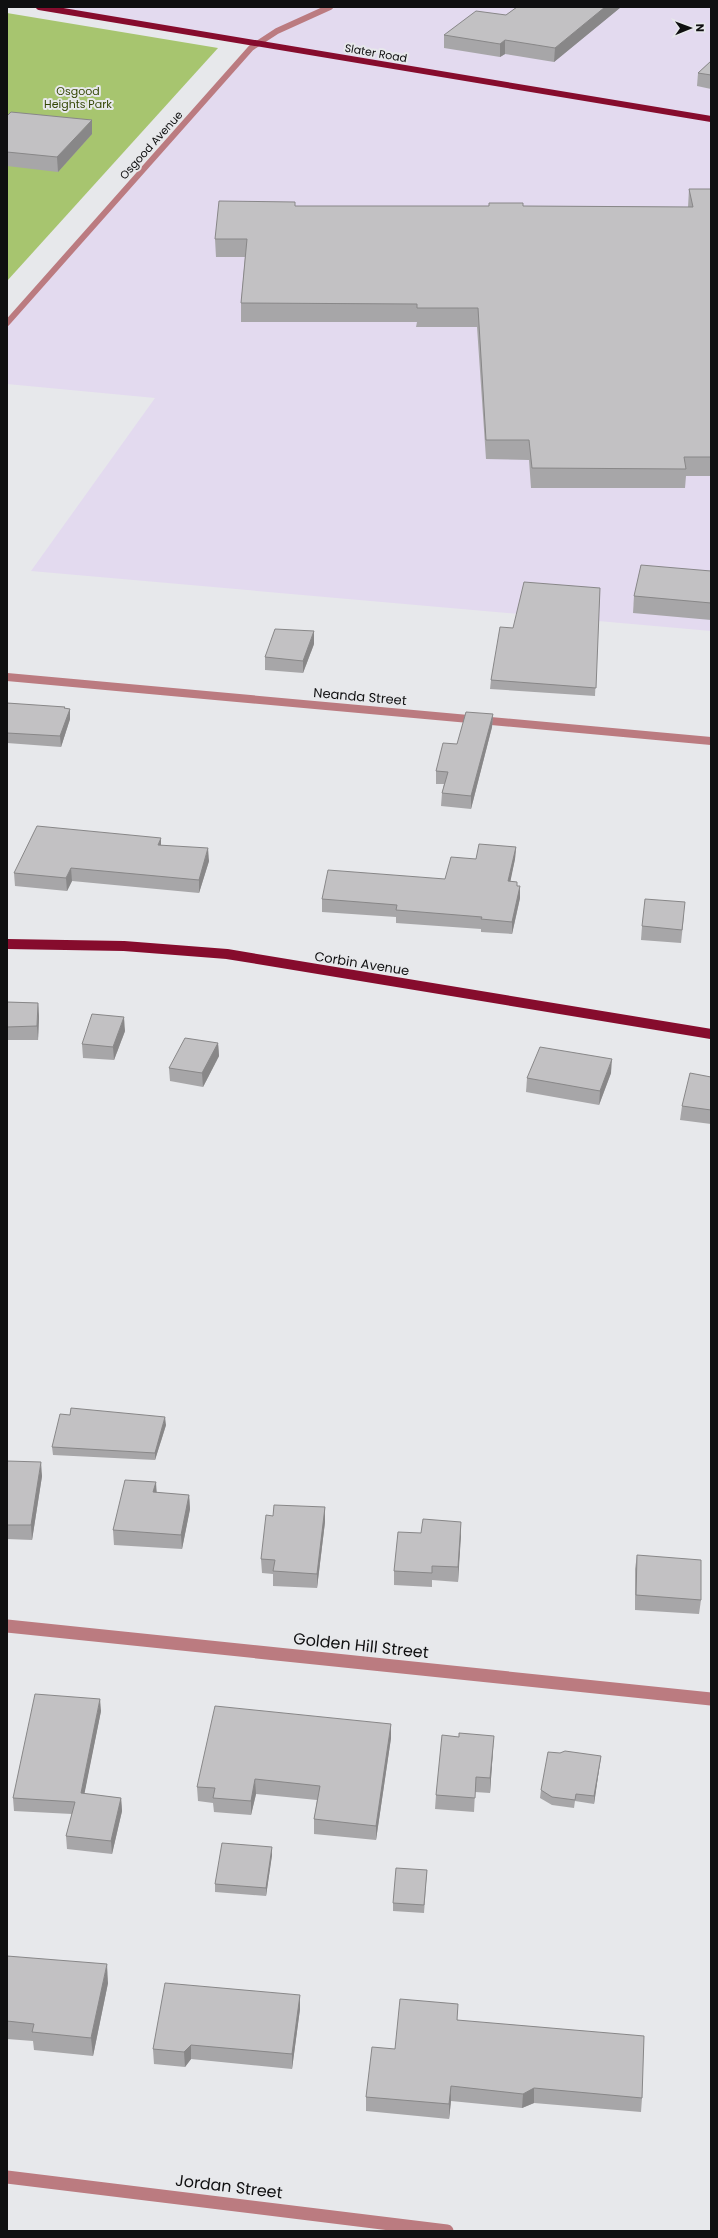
<svg xmlns="http://www.w3.org/2000/svg" width="718" height="2238" viewBox="0 0 718 2238" font-family="Poppins,sans-serif">
<style>
.education{fill:#e3daef}
.green{fill:#a7c56f}
.lines{fill:none;stroke-linecap:round;stroke-linejoin:round}
.minor-far2{stroke:#bb7b80;stroke-width:6}
.minor-far1{stroke:#bb7b80;stroke-width:8}
.minor{stroke:#bb7b80;stroke-width:13}
.major-far1{stroke:#860c2d;stroke-width:6}
.major{stroke:#860c2d;stroke-width:10}
.wall{fill:#a7a6a8}
.shaded-wall{fill:#888788}
.building{fill:#c2c1c3;stroke:#888788}
.labels{text-anchor:middle;stroke-width:4;stroke-linejoin:round;paint-order:stroke}
.far-street-label{font-size:11px;fill:#0f0f10;stroke:#e7e8eb}
.far-park-label{font-size:11px;fill:#354705;stroke:#e7e8eb}
.street-label{font-size:13px;fill:#0f0f10;stroke:#e7e8eb}
.near-street-label{font-size:16px;fill:#0f0f10;stroke:#e7e8eb}
</style>
<rect width="100%" height="100%" fill="#e7e8eb"/>
<!-- education -->
<polygon class="education" points="39,7 711,7 711,631 31,571 155,398 7,384 7,323 257,43"/>
<!-- green -->
<polygon class="green" points="7,13 218,48 7,281"/>
<g class="lines">
<!-- minor-far2 -->
<polyline class="minor-far2" points="7,323 251,48 277,31 330,7"/>
<!-- minor-far1 -->
<polyline class="minor-far1" points="7,677 711,741"/>
<!-- minor -->
<g class="minor">
<polyline points="7,1626 711,1699"/>
<polyline points="7,2177 447,2231"/>
</g>
<!-- major-far1 -->
<polyline class="major-far1" points="39,7 711,119"/>
<!-- major -->
<polyline class="major" points="7,944 124,946 227,954 711,1034"/>
</g>
<!-- wall -->
<g class="wall">
<polygon points="517,7 621,7 554,62 505,54 500,57 444,48 444,35 506,15"/>
<polygon points="711,61 711,89 697,86 698,73"/>
<polygon points="7,116 92,134 58,172 7,166"/>
<polygon points="689,189 711,189 711,476 686,476 685,488 531,488 529,460 486,459 477,327 416,327 417,322 241,322 241,303 245,257 216,257 215,239 295,202 295,206 489,206 489,203 523,206 688,207"/>
<polygon points="711,571 711,620 633,613 634,596"/>
<polygon points="600,588 595,696 490,689 491,680 513,628"/>
<polygon points="314,644 303,673 265,670 265,657"/>
<polygon points="7,703 70,709 70,719 61,747 7,743"/>
<polygon points="493,714 492,727 471,809 441,806 442,793 444,784 436,784 436,771 457,744"/>
<polygon points="161,845 209,861 199,893 72,881 67,891 15,886 14,873"/>
<polygon points="516,847 515,859 510,881 517,882 517,886 520,886 520,898 512,934 481,932 481,929 396,923 396,917 322,912 322,899 445,879 476,859"/>
<polygon points="684,915 681,943 641,940 642,926"/>
<polygon points="7,1002 38,1003 39,1017 38,1040 7,1040"/>
<polygon points="125,1031 114,1060 83,1058 82,1044"/>
<polygon points="218,1043 219,1056 203,1087 170,1081 169,1068"/>
<polygon points="611,1073 599,1105 526,1092 527,1078"/>
<polygon points="711,1077 711,1124 680,1120 682,1106"/>
<polygon points="166,1425 155,1460 53,1455 52,1447"/>
<polygon points="7,1464 42,1476 32,1540 7,1539"/>
<polygon points="156,1482 156,1493 189,1495 190,1509 182,1549 114,1545 113,1530"/>
<polygon points="325,1507 325,1522 317,1588 273,1586 273,1574 262,1573 261,1559 273,1516"/>
<polygon points="461,1522 458,1582 432,1580 432,1587 394,1585 394,1571 421,1533"/>
<polygon points="637,1555 701,1600 699,1614 635,1610 635,1569"/>
<polygon points="101,1711 84,1794 121,1798 122,1811 112,1854 67,1849 66,1836 72,1814 14,1811 13,1798"/>
<polygon points="391,1724 391,1738 376,1840 314,1834 314,1819 317,1800 256,1794 251,1815 214,1812 213,1803 198,1801 197,1787"/>
<polygon points="493,1750 490,1793 475,1792 474,1812 435,1809 436,1795"/>
<polygon points="560,1753 601,1756 600,1763 594,1804 575,1801 574,1808 552,1805 540,1798 541,1790"/>
<polygon points="272,1855 266,1896 215,1892 215,1884"/>
<polygon points="427,1870 424,1913 393,1911 393,1903"/>
<polygon points="7,1956 108,1983 93,2056 34,2050 33,2041 7,2039"/>
<polygon points="300,1995 300,2009 292,2069 191,2059 185,2067 154,2064 153,2049"/>
<polygon points="458,2020 642,2098 641,2112 534,2103 522,2108 451,2101 449,2119 366,2111 366,2097 395,2049"/>
</g>
<!-- shaded-wall -->
<g class="shaded-wall">
<polygon points="605,7 621,7 554,62 555,48"/>
<polygon points="505,40 505,54 500,57 500,44"/>
<polygon points="92,120 92,134 58,172 57,157"/>
<polygon points="314,631 314,644 303,673 303,661"/>
<polygon points="70,709 70,719 61,747 60,736"/>
<polygon points="493,714 492,727 471,809 471,796"/>
<polygon points="161,838 161,851 158,845"/>
<polygon points="516,847 515,859 508,893 508,881"/>
<polygon points="208,848 209,861 199,893 199,880"/>
<polygon points="71,868 72,881 67,891 66,878"/>
<polygon points="520,886 520,898 512,934 512,922"/>
<polygon points="38,1003 39,1017 38,1040 37,1026"/>
<polygon points="124,1017 125,1031 114,1060 113,1047"/>
<polygon points="218,1043 219,1056 203,1087 202,1073"/>
<polygon points="612,1059 611,1073 599,1105 600,1091"/>
<polygon points="165,1417 166,1425 155,1460 155,1453"/>
<polygon points="41,1462 42,1476 32,1540 31,1525"/>
<polygon points="156,1482 157,1497 153,1492"/>
<polygon points="189,1495 190,1509 182,1549 181,1535"/>
<polygon points="325,1507 325,1522 317,1588 317,1574"/>
<polygon points="461,1522 461,1536 458,1582 458,1567"/>
<polygon points="100,1699 101,1711 82,1806 81,1793"/>
<polygon points="391,1724 391,1738 376,1840 376,1826"/>
<polygon points="494,1736 493,1750 490,1793 490,1778"/>
<polygon points="601,1756 600,1763 594,1804 594,1796"/>
<polygon points="255,1779 256,1794 251,1815 251,1801"/>
<polygon points="121,1798 122,1811 112,1854 111,1841"/>
<polygon points="272,1847 272,1855 266,1896 266,1888"/>
<polygon points="107,1964 108,1983 93,2056 91,2038"/>
<polygon points="300,1995 300,2009 292,2069 292,2054"/>
<polygon points="191,2045 191,2059 185,2067 184,2052"/>
<polygon points="451,2086 451,2101 449,2119 449,2104"/>
<polygon points="534,2088 534,2103 522,2108 523,2094"/>
</g>
<!-- building -->
<g class="building">
<polygon points="517,7 605,7 555,48 505,40 500,44 444,35 476,11 506,15"/>
<polygon points="711,61 711,75 698,73"/>
<polygon points="11,112 92,120 57,157 7,152 7,116"/>
<polygon points="689,189 711,189 711,457 684,457 686,469 532,468 529,440 486,440 478,308 417,308 417,304 241,303 247,239 215,239 219,201 295,202 295,206 489,206 489,203 523,203 523,206 693,207"/>
<polygon points="641,565 711,571 711,603 634,596"/>
<polygon points="524,582 600,588 596,688 491,680 500,627 513,628"/>
<polygon points="275,629 314,631 303,661 265,657"/>
<polygon points="7,703 65,707 64,708 70,709 60,736 7,733"/>
<polygon points="466,712 493,714 471,796 442,793 448,772 436,771 443,743 457,744"/>
<polygon points="37,826 161,838 158,845 208,848 199,880 71,868 66,878 14,873"/>
<polygon points="479,844 516,847 508,881 517,882 517,886 520,886 512,922 481,919 482,917 396,910 397,905 322,899 328,870 445,879 451,857 476,859"/>
<polygon points="645,899 685,902 682,930 642,926"/>
<polygon points="7,1002 38,1003 37,1026 7,1027"/>
<polygon points="92,1014 124,1017 113,1047 82,1044"/>
<polygon points="185,1038 218,1043 202,1073 169,1068"/>
<polygon points="540,1047 612,1059 600,1091 527,1078"/>
<polygon points="690,1073 711,1077 711,1110 682,1106"/>
<polygon points="71,1408 165,1417 155,1453 52,1447 60,1414 70,1415"/>
<polygon points="7,1461 41,1462 31,1525 7,1525"/>
<polygon points="125,1480 156,1482 153,1492 189,1495 181,1535 113,1530"/>
<polygon points="274,1505 325,1507 317,1574 273,1571 275,1560 261,1559 266,1515 273,1516"/>
<polygon points="423,1519 461,1522 458,1567 432,1566 432,1573 394,1571 398,1532 421,1533"/>
<polygon points="637,1555 701,1560 701,1600 636,1595"/>
<polygon points="35,1694 100,1699 81,1793 121,1798 111,1841 66,1836 75,1802 13,1798"/>
<polygon points="215,1706 391,1724 376,1826 314,1819 320,1786 255,1779 251,1801 213,1798 215,1788 197,1787"/>
<polygon points="459,1733 494,1736 490,1778 476,1777 475,1798 436,1795 442,1735 459,1737"/>
<polygon points="565,1751 601,1756 594,1796 576,1794 575,1800 552,1797 541,1790 548,1752 560,1753"/>
<polygon points="222,1843 272,1847 266,1888 215,1884"/>
<polygon points="396,1868 427,1870 424,1905 393,1903"/>
<polygon points="7,1956 107,1964 91,2038 32,2032 34,2024 7,2021"/>
<polygon points="165,1983 300,1995 292,2054 191,2045 184,2052 153,2049"/>
<polygon points="400,1999 458,2004 457,2020 644,2036 642,2098 534,2088 523,2094 451,2086 449,2104 366,2097 372,2047 395,2049"/>
</g>
<g class="labels">
<!-- far-street labels -->
<g class="far-street-label">
<text transform="translate(376 53) rotate(10)" y="4">Slater Road</text>
<text transform="translate(151 145) rotate(-48)" y="4">Osgood Avenue</text>
</g>
<!-- far-park labels -->
<g class="far-park-label">
<text x="78" y="95">Osgood<tspan x="78" dy="13">Heights Park</tspan></text>
</g>
<!-- street labels -->
<g class="street-label">
<text transform="translate(360 696) rotate(5)" y="5">Neanda Street</text>
<text transform="translate(362 963) rotate(9)" y="5">Corbin Avenue</text>
</g>
<!-- near-street labels -->
<g class="near-street-label">
<text transform="translate(361 1645) rotate(6)" y="6">Golden Hill Street</text>
<text transform="translate(229 2186) rotate(7)" y="6">Jordan Street</text>
</g>
</g>
<!-- border -->
<rect width="718" height="2238" fill="none" stroke="#0f0f10" stroke-width="16"/>
<!-- north arrow -->
<g transform="translate(690 28) rotate(89)" stroke="#e7e8eb" stroke-width="3" paint-order="stroke">
<path d="M0-3L7 15L0 10L-7 15Z" fill="#0f0f10"/>
<text y="-6" font-size="11" font-weight="bold" text-anchor="middle" fill="#0f0f10">N</text>
</g>
</svg>
